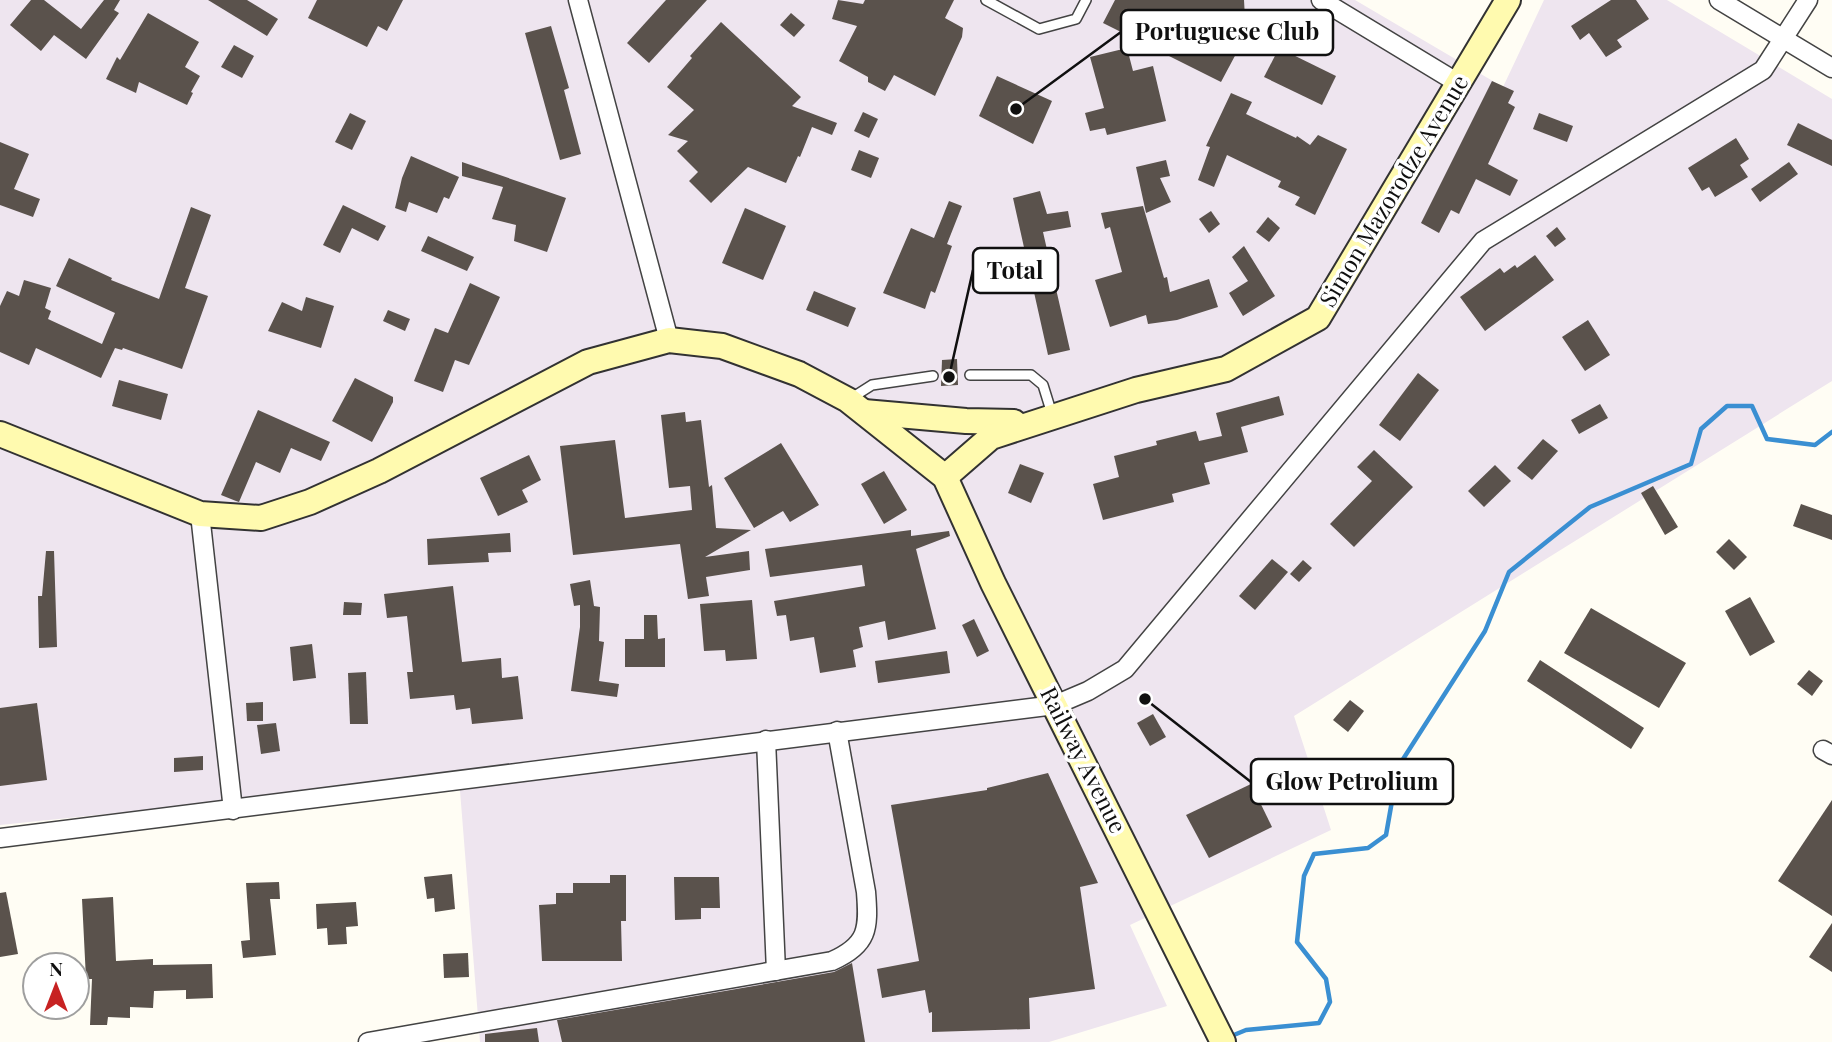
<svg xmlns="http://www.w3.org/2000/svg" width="1832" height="1042" viewBox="0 0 1832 1042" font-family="'Playfair Display',serif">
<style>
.industrial{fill:#eee5ef}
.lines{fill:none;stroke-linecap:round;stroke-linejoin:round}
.stream{stroke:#3a8fd2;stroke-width:4.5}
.building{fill:#5a524c}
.lane-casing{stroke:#434343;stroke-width:12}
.street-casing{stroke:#434343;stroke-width:21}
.secondary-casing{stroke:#323232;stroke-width:28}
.lane{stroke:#fff;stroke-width:9}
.street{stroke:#fff;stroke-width:18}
.secondary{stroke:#fffaaf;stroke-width:24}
.labels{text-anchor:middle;stroke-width:7;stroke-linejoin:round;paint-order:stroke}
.street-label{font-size:23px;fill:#101010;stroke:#fff}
.leader{fill:none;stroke:#101010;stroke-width:2.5}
.callout-dot{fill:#101010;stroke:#fff;stroke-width:2.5}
.callout{fill:#fff;stroke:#101010;stroke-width:2.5}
.callout-label{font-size:24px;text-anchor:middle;font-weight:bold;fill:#101010}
</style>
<rect width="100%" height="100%" fill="#fffdf4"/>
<!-- industrial -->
<polygon class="industrial" points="0,0 1355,0 1503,87 1544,0 1667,0 1832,99 1832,381 1294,716 1331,830 1130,925 1167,1006 1049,1042 480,1042 459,778 0,825"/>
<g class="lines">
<!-- stream -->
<polyline class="stream" points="1229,1037 1246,1030 1319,1023 1330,1002 1326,979 1297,942 1304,876 1314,854 1368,848 1386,835 1398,767 1485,631 1509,572 1590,507 1691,464 1701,429 1727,406 1752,406 1767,439 1815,445 1832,432"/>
</g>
<!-- building -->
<g class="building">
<polygon points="31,0 44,0 81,29 104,0 120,0 114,10 119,13 86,59 54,35 41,51 10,25"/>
<polygon points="208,0 247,0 278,19 267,36"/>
<polygon points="317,0 403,0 387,31 378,26 367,47 308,18"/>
<polygon points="666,0 707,0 649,63 627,43"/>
<polygon points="838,0 863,4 865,0 954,0 945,18 963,28 962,37 935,96 894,75 885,91 868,82 868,77 839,61 857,26 832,19"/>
<polygon points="1115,0 1244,0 1245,18 1134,22 1201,56 1210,38 1237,52 1221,82 1103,23"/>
<polygon points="1611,0 1636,0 1649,19 1617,40 1622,47 1606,57 1589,33 1580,40 1571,26"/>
<polygon points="148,13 199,42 185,67 200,76 191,92 193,93 187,105 139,82 136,93 106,79 117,57 120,60"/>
<polygon points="791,13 805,25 794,37 780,25"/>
<polygon points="721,22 801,97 792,106 837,123 832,135 812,127 800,157 798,156 786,183 748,167 711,203 689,181 698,172 677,151 688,141 668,135 694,110 667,87 692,58 690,56"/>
<polygon points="551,26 569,88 564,90 581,154 560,160 525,33"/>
<polygon points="234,45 254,56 242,78 221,67"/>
<polygon points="1127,48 1133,71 1153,66 1166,121 1107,135 1105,128 1090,131 1085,113 1104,108 1090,57"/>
<polygon points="1279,48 1336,76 1322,105 1264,77"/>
<polygon points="997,76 1052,101 1033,144 979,116"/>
<polygon points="1492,81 1514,91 1508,103 1515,107 1488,164 1518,180 1510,196 1476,179 1459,214 1451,210 1439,233 1421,223"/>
<polygon points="1231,93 1252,102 1246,114 1296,138 1297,136 1310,145 1318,135 1347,149 1315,215 1295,205 1300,197 1278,187 1281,181 1227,155 1214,187 1198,180 1210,147 1206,146"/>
<polygon points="863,112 878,119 869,138 854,131"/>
<polygon points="350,113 366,121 352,150 335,142"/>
<polygon points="1539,113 1573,126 1567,142 1533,129"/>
<polygon points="1798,123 1832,140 1832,166 1787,145"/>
<polygon points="1736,138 1749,159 1740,165 1748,177 1715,197 1709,187 1702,191 1688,168"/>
<polygon points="0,142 29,154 14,189 40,199 33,217 0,205"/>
<polygon points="859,150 879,158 871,178 851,170"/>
<polygon points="411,156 459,177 449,199 444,197 437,213 409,202 406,212 395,208 402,178"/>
<polygon points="1166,160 1170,176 1160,178 1171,202 1146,213 1136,167"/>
<polygon points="462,162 566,198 547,252 514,241 516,225 492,219 503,187 462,176"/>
<polygon points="1789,162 1798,174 1760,202 1751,189"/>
<polygon points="1040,191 1047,214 1068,211 1071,227 1043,232 1070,350 1048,355 1013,198"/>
<polygon points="949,201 962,206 947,244 952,246 935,293 931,291 925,309 883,293 911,228 934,238"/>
<polygon points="343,205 386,226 378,241 352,228 340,253 323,245"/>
<polygon points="1143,206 1164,278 1167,277 1170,292 1209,279 1218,307 1177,320 1148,324 1146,315 1110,327 1095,280 1122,272 1110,227 1105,229 1101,213"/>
<polygon points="191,207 211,215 185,288 208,296 182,369 123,348 122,350 115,348 101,378 36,348 29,365 0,352 0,306 7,291 19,296 24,280 51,288 45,308 51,311 48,319 102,344 115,313 56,286 69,258 112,278 111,280 159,299"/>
<polygon points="745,208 786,226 763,280 722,263"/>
<polygon points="1211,211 1220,224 1209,233 1199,219"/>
<polygon points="1268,217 1280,228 1269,242 1256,232"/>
<polygon points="1557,227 1566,239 1555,247 1546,236"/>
<polygon points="428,236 474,257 467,271 421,251"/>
<polygon points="1244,246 1275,296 1243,316 1229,293 1248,281 1232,257"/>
<polygon points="1535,255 1554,280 1485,331 1460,297 1500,268 1504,273 1515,265 1517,268"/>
<polygon points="470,283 500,297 469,365 455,360 443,392 414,381 435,328 448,333"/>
<polygon points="814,291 856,308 848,327 806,310"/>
<polygon points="306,297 334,306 321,348 268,331 282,302 302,311"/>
<polygon points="388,310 410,319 405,331 383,321"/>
<polygon points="1588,320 1610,355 1585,371 1562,337"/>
<polygon points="957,359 958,385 941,386 942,360"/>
<polygon points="1418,373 1439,390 1400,441 1379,425"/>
<polygon points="355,378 393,397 393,402 372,442 332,421"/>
<polygon points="119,380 168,394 161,420 112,406"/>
<polygon points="1279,396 1284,415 1241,427 1248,452 1204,463 1210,484 1172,494 1174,502 1103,520 1093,484 1119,477 1114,456 1157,445 1156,441 1196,431 1199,441 1222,436 1216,413"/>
<polygon points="1600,404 1608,418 1579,434 1571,420"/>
<polygon points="258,410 330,442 321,461 291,448 280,473 256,462 239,502 236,501 221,495"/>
<polygon points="685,412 686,422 701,420 709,487 712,485 716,528 751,530 705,557 749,551 750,570 706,577 709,596 688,599 680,544 573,555 560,446 615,440 625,518 692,510 690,486 669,488 661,415"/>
<polygon points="1543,439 1558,451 1532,480 1517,468"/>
<polygon points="781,443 819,505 790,522 783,511 754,528 724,478"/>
<polygon points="1374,450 1413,487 1354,547 1330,524 1372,481 1357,467"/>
<polygon points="529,455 541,480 522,490 528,502 498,516 480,478"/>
<polygon points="1020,464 1044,473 1031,503 1008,493"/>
<polygon points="1495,465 1511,481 1484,507 1468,491"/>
<polygon points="884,471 907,510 884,524 861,484"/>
<polygon points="1653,486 1678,527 1665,535 1641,493"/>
<polygon points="1801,504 1832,515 1832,540 1793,526"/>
<polygon points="911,530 911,536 949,531 950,536 916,549 936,629 888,640 885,621 859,627 863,647 853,650 856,667 820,673 814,637 790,641 786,615 777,616 774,601 865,586 862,565 770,577 765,549"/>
<polygon points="510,533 511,552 488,553 489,562 428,565 427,539"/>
<polygon points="1729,539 1747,557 1734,570 1716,552"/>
<polygon points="46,551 54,551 57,647 39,648 38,596 42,596"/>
<polygon points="1272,559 1288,572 1255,610 1239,596"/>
<polygon points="1303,560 1312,568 1299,582 1290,574"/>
<polygon points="590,580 594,606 600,607 599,641 604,642 599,681 619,684 617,697 571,691 580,627 580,605 574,606 570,584"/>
<polygon points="453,586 462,662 501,658 502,678 518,676 523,719 472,724 470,708 456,710 454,695 410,699 407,672 413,672 407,616 387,618 384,594"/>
<polygon points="1750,597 1775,642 1750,656 1725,611"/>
<polygon points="752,600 757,659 726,661 725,650 704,651 700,604"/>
<polygon points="344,602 362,603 361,615 343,615"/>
<polygon points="1591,608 1686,663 1659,708 1564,653"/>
<polygon points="644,615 657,615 658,639 665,638 665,667 625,667 625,639 644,639"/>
<polygon points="974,619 989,651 977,657 962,625"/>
<polygon points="312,644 316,678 293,681 290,647"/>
<polygon points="947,651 950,673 878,683 875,661"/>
<polygon points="1540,660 1644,728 1631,749 1527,681"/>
<polygon points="1809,670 1823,681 1812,696 1797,684"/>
<polygon points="366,672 368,724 350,724 348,673"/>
<polygon points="1350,700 1364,711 1348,732 1333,720"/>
<polygon points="263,702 263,721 247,721 246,703"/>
<polygon points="37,703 47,780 0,786 0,708"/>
<polygon points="1153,714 1166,737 1150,746 1137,723"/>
<polygon points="276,723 280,751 261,754 257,725"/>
<polygon points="203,756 203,770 174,772 174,758"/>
<polygon points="1048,773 1098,883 1080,887 1095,989 1029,998 1030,1029 932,1032 932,1012 929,1013 925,990 882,998 877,969 919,961 891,805 987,790 987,788"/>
<polygon points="1251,784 1272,827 1209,858 1186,815"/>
<polygon points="1832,800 1832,916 1778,881"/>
<polygon points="452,874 455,909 435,912 434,898 427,899 424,877"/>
<polygon points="610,875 626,875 626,921 621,921 622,961 542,961 539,905 556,904 556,893 573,893 573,883 610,883"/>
<polygon points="674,877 719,877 720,908 701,908 701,919 675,920"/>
<polygon points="279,882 280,899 270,899 276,955 243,958 241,941 250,940 246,883"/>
<polygon points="6,892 18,954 0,957 0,893"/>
<polygon points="113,897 116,961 153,959 153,965 212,964 213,998 186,999 186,990 154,991 153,1008 130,1007 130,1018 108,1017 107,1025 90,1025 92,979 86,979 82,899"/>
<polygon points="356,902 358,926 346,927 347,944 328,945 327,928 317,929 316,904"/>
<polygon points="1832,923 1832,972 1809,957"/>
<polygon points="468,953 469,977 444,978 443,954"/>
<polygon points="852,963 865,1042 562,1042 557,1020 834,972"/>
<polygon points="537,1028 539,1042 485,1042 485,1034"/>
</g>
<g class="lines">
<!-- lane casing -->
<g class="lane-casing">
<g id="lane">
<polyline points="986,0 1039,29 1076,19 1086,0"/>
<polyline points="970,375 1031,375 1043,385 1052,414"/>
<polyline points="850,399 872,385 933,376"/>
</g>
</g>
<!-- street casing -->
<g class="street-casing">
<g id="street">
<polyline points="578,0 669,340"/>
<polyline points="1321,0 1458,83"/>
<polyline points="1719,0 1832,68"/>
<polyline points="200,514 233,810"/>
<polyline points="766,740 776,971"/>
<polyline points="1823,750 1832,755"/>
<polyline points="0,838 1055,705 1088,691 1125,669 1483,241 1763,70 1808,0"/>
<path d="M368 1042 832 961C868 945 869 929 866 892L837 731"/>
</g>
</g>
<!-- secondary casing -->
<g class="secondary-casing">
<g id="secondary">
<polyline points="864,412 966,421 1014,422"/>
<polyline points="0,434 200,514 261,518 310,502 379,471 588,362 669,340 722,346 799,374 848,400 945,477 993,583 1223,1042"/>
<polyline points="945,477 991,437 1136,390 1226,369 1318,318 1508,0"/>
</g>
</g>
<!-- lane -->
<use href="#lane" class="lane"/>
<!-- street -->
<use href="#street" class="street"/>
<!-- secondary -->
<use href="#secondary" class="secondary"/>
</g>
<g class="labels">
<!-- street labels -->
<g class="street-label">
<text transform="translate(1394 191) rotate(-59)" y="8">Simon Mazorodze Avenue</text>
<text transform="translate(1083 760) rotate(63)" y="8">Railway Avenue</text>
</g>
</g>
<!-- callouts -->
<path class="leader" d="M1016 109L1121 32M949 377L973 270M1145 699L1251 782"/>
<g class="callout-dot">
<circle cx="1016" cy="109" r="7"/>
<circle cx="949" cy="377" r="7"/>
<circle cx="1145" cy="699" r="7"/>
</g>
<g class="callout">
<rect x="1121" y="10" width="212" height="45" rx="7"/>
<rect x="973" y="248" width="85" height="45" rx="7"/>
<rect x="1251" y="759" width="202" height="45" rx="7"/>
</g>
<g class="callout-label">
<text x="1227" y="40">Portuguese Club</text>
<text x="1015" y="279">Total</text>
<text x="1352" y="790">Glow Petrolium</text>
</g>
<!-- north arrow -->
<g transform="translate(56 986)"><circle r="33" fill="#ffffff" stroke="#9f9f9f" stroke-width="2"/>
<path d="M0-5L12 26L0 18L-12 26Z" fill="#c72222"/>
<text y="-10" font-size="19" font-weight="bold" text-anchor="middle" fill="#101010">N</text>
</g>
</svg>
